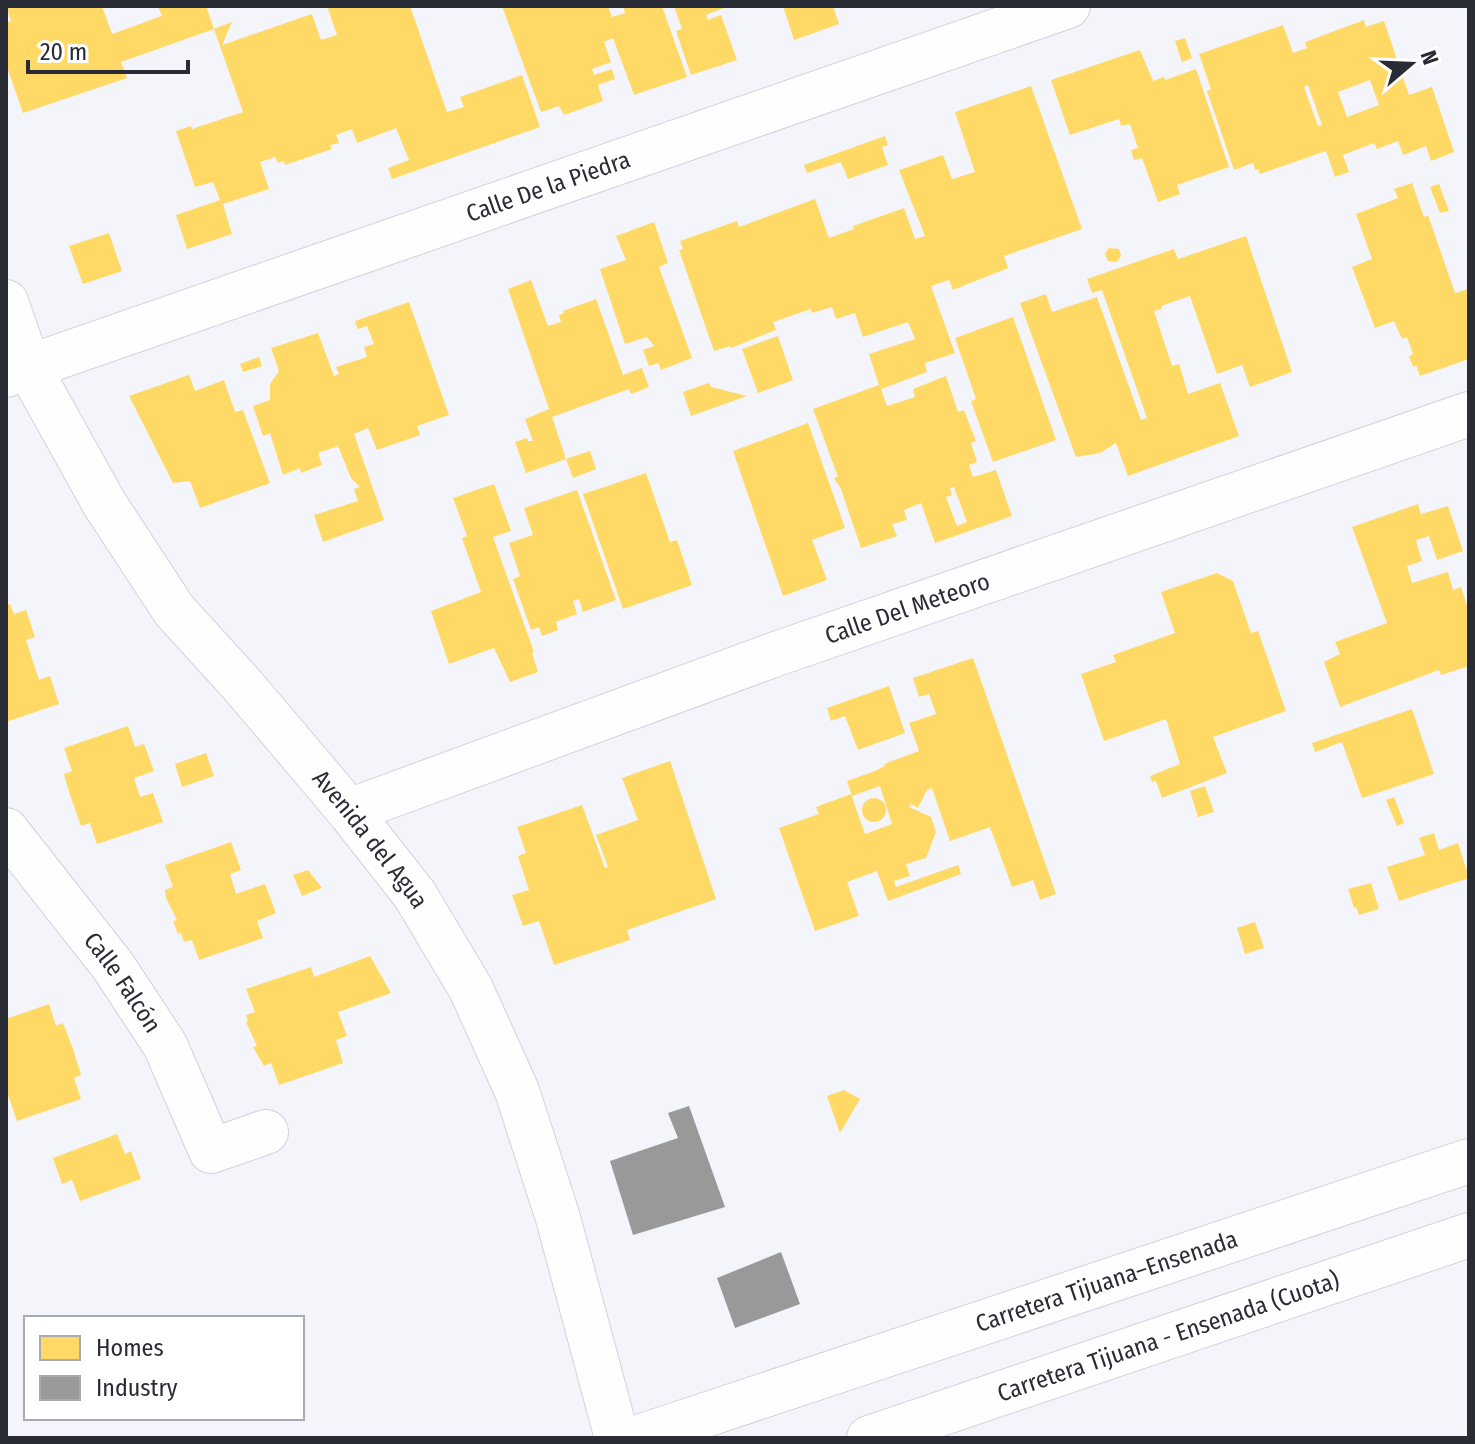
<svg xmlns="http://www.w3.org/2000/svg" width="1475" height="1444" viewBox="0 0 1475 1444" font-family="'Fira Sans Condensed',sans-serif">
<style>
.homes{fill:#ffd966;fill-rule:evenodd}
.industry{fill:#999}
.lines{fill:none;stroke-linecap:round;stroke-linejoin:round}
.minor-casing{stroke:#d1d3da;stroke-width:46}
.major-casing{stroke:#d1d3da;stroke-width:46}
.highway-casing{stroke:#d1d3da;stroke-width:46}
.minor{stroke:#fdfefe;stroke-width:44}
.major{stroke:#fdfefe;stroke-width:44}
.highway{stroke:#fdfefe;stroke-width:44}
.labels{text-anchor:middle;stroke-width:8;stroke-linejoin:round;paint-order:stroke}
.street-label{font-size:24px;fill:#2a2c35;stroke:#fff}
</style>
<rect width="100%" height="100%" fill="#f4f5fb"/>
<!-- homes -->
<g class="homes">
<polygon points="6,6 102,6 112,34 162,16 158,6 206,6 214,29 121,62 127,78 23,113 6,64 6,23 11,21"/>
<polygon points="327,6 410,6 447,112 464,107 460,97 522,75 540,127 392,179 388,168 409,160 396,128 357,143 352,129 336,135 339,143 330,145 332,149 285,165 284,161 278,163 275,157 260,162 269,189 223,204 232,234 187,249 176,215 220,200 213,182 195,187 176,131 191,126 192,129 243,112 214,29 232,22 222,45 312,14 321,40 337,35"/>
<polygon points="502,6 608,6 612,17 625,13 623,6 662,6 687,77 634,95 613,38 604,42 611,62 592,69 594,75 612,69 615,79 598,85 603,101 564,115 559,106 541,112"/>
<polygon points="674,6 729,6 706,15 708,20 721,15 737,60 691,75 676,31 682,29"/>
<polygon points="783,6 833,6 839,24 794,40"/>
<path d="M1364 20 1366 27 1384 21 1409 95 1432 87 1454 152 1431 161 1426 146 1403 155 1398 141 1377 149 1374 143 1343 155 1349 172 1335 177 1326 151 1260 174 1258 169 1255 170 1253 163 1234 170 1207 91 1211 89 1199 54 1283 25 1293 53 1307 48 1305 42ZM1370 80 1379 105 1347 117 1338 92ZM1308 85 1322 125 1318 126 1304 87Z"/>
<polygon points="1185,38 1192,58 1182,62 1175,41"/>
<polygon points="1140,50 1153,81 1164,77 1165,80 1196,69 1229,167 1177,185 1180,194 1158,202 1142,158 1134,160 1131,150 1138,148 1130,124 1121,126 1119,119 1070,135 1051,80"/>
<path d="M1031 86 1082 229 1004 256 1008 268 953 290 949 280 931 286 955 353 925 363 927 372 881 389 887 406 915 397 913 389 946 376 958 412 964 410 976 441 971 443 977 462 969 465 973 477 996 470 1012 516 935 543 921 503 904 510 907 520 892 524 897 536 861 548 841 489 834 478 838 477 813 409 879 385 869 354 915 339 908 322 863 337 855 313 836 319 832 307 812 313 811 309 773 322 776 330 731 348 730 346 714 351 679 250 683 249 680 241 737 221 739 227 815 199 829 238 854 229 853 226 904 208 915 239 925 236 899 170 943 155 952 179 975 172 955 112ZM954 487 967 522 957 526 946 497 952 495 950 488Z"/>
<polygon points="885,136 888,145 882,147 888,165 848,179 841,162 807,173 804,165"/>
<polygon points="1412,183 1424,217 1428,215 1455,293 1469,289 1469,359 1420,376 1416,365 1413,367 1409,356 1413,354 1407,337 1402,339 1394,321 1375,328 1352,267 1372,259 1356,214 1398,198 1394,189"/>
<polygon points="1439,184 1449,211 1440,213 1430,187"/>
<polygon points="654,222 668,263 659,267 692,358 661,370 658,363 649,366 643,350 654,346 647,337 625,344 600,269 626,260 616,236"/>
<polygon points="109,233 122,271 83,284 69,246"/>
<polygon points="1246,236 1292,372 1250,387 1242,365 1217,374 1190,296 1161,306 1162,309 1154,311 1172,366 1179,364 1188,394 1220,383 1239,436 1128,476 1116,443 1100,453 1076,457 1020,303 1046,294 1052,312 1097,297 1141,420 1147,418 1102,290 1092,293 1087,279 1174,249 1178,259"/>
<polygon points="1109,248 1119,249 1121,256 1117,262 1108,261 1105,254"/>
<polygon points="531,280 548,326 561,322 559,315 564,313 563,311 596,299 623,375 642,368 649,387 631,394 629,389 552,417 566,459 526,473 515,442 527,438 528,441 533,441 525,419 549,409 508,289"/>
<polygon points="409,302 449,415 417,426 420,435 377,450 368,428 354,434 384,520 323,542 314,515 358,501 354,489 360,487 351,478 338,446 318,453 322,465 301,473 300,468 283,475 270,433 263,436 253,406 270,400 270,384 279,371 271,348 318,333 334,376 339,374 336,367 367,357 364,347 374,344 367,326 358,329 355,321"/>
<polygon points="1013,317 1056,440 993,462 971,401 976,399 955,338"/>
<polygon points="778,336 793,380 758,393 742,349"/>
<polygon points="259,357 262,366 243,372 240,364"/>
<polygon points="189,375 195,391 224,380 235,412 243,410 270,483 200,508 190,481 173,483 129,396"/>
<polygon points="709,383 711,387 747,396 691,416 683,392"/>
<polygon points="808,423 845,528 812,540 827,580 783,596 733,451"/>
<polygon points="590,451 596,469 573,478 566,459"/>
<polygon points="646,473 670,542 677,540 692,585 623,609 583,494"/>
<polygon points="494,484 511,531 493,537 534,652 532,653 538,672 510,682 494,648 449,664 431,611 481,592 462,538 467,536 453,498"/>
<polygon points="577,490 616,600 583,612 579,599 573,601 577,614 556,622 558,630 542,636 539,627 531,630 513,579 520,576 509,543 533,535 524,508"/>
<polygon points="1418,504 1421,514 1448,506 1463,551 1437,560 1429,536 1416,540 1422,561 1407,566 1412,583 1448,572 1453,590 1461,587 1469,612 1469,666 1441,675 1439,670 1340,707 1324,662 1340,654 1335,642 1387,623 1352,527"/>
<polygon points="1217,573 1233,581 1251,633 1258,631 1286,711 1213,737 1227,773 1162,798 1156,781 1152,782 1150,776 1180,764 1166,719 1104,741 1081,674 1116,662 1113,655 1175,633 1161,592"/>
<polygon points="10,604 14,614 26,610 35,637 26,640 39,680 50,676 59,704 6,722 6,605"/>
<polygon points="973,658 1056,894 1040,900 1033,880 1012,887 990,827 950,841 932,788 927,790 918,808 911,804 909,807 931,817 936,832 926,858 906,864 910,876 894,881 896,887 958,865 961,874 888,901 877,871 847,882 859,916 815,931 779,828 819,814 816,807 851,794 865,834 892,824 880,786 852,796 847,781 875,771 885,766 884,764 919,751 909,723 936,714 929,694 919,697 913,678"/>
<polygon points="889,686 905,733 858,750 845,716 831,721 827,708"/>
<polygon points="1412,709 1434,774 1362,798 1342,742 1315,752 1312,743"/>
<polygon points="128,726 135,747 144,744 154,771 134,778 140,797 153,793 163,822 97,844 90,823 81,826 69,792 64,774 72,771 64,748"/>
<polygon points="206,753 214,776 182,787 175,764"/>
<polygon points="670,761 716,899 627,930 630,940 554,965 539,921 523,926 512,895 529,890 518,856 526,853 517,827 582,805 605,868 608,867 596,835 638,820 622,778"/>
<polygon points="1205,786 1214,812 1198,817 1190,791"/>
<polygon points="1394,797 1404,823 1397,826 1386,800"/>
<circle cx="874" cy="810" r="12"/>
<polygon points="1434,833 1439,850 1458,843 1469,878 1399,901 1387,867 1425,855 1419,838"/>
<polygon points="231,842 241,870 230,874 236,894 265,884 276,913 257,921 263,938 199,960 192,940 184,942 181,933 178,934 173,921 177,920 166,898 165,890 173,887 165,865"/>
<polygon points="308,870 322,888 302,896 293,875"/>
<polygon points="1371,883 1379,909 1359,915 1356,907 1354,908 1348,889"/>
<polygon points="1255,922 1264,948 1245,954 1237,928"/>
<polygon points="370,956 391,993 338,1012 347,1036 336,1040 343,1063 279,1085 271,1063 264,1066 253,1047 257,1046 246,1022 248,1021 246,1015 255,1012 246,989 311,967 314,977"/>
<polygon points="49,1004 56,1026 63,1023 73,1049 81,1075 74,1078 81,1099 17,1121 8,1095 6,1095 6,1019"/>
<polygon points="844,1090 860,1099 840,1133 827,1096"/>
<polygon points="117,1134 125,1154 131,1151 141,1179 80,1201 72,1180 62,1184 53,1158"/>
</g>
<!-- industry -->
<g class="industry">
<polygon points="689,1106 725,1207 633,1235 610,1161 678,1138 668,1113"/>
<polygon points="781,1252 800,1304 735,1328 717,1278"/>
</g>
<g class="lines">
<!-- minor casing -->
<g class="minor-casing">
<g id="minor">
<path id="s1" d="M6 375 1068 6"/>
<path id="s2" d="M349 811 776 654 1469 414"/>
<path id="s3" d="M6 830 113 966 165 1045 211 1151 266 1132"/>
</g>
</g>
<!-- major casing -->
<g class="major-casing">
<g id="major">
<path id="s4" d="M6 302 29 368 104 503 174 610 244 687 349 811 415 895 471 989 517 1091 558 1218 617 1438"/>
</g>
</g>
<!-- highway casing -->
<g class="highway-casing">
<g id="highway">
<path id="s5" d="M636 1438 1469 1161"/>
<path id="s6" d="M869 1438 1469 1235"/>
</g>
</g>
<!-- minor -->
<use href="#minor" class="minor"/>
<!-- major -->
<use href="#major" class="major"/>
<!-- highway -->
<use href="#highway" class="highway"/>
</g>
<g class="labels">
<!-- street labels -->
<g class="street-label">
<text dy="8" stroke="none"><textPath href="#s1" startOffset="574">Calle De la Piedra</textPath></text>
<text dy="8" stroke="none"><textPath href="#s2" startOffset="594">Calle Del Meteoro</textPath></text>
<text dy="8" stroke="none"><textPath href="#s4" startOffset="654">Avenida del Agua</textPath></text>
<text dy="8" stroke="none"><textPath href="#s3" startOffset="192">Calle Falcón</textPath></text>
<text dy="8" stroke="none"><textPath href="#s5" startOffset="496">Carretera Tijuana–Ensenada</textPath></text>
<text dy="8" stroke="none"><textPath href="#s6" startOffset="316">Carretera Tijuana - Ensenada (Cuota)</textPath></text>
</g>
</g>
<!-- border -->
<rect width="1475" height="1444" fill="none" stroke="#2a2c35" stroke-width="16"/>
<!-- legend -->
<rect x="24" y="1316" width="280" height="104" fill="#ffffff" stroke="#aaabae" stroke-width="2"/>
<rect x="40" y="1336" width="40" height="24" fill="#ffd966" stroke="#aaabae" stroke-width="2"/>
<text x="96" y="1356" font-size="24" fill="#2a2c35">Homes</text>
<rect x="40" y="1376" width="40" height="24" fill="#999999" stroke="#aaabae" stroke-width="2"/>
<text x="96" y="1396" font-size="24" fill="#2a2c35">Industry</text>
<!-- north arrow -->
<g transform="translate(1411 64) rotate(71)" stroke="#ffffff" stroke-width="6" paint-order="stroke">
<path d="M0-6L14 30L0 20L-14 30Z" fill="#2a2c35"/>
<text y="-12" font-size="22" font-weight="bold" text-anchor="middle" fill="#2a2c35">N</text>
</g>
<!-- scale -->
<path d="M28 60v12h160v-12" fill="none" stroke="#2a2c35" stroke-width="4"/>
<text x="40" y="60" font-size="24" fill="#2a2c35" stroke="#ffffff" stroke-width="6" paint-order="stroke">20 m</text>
</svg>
